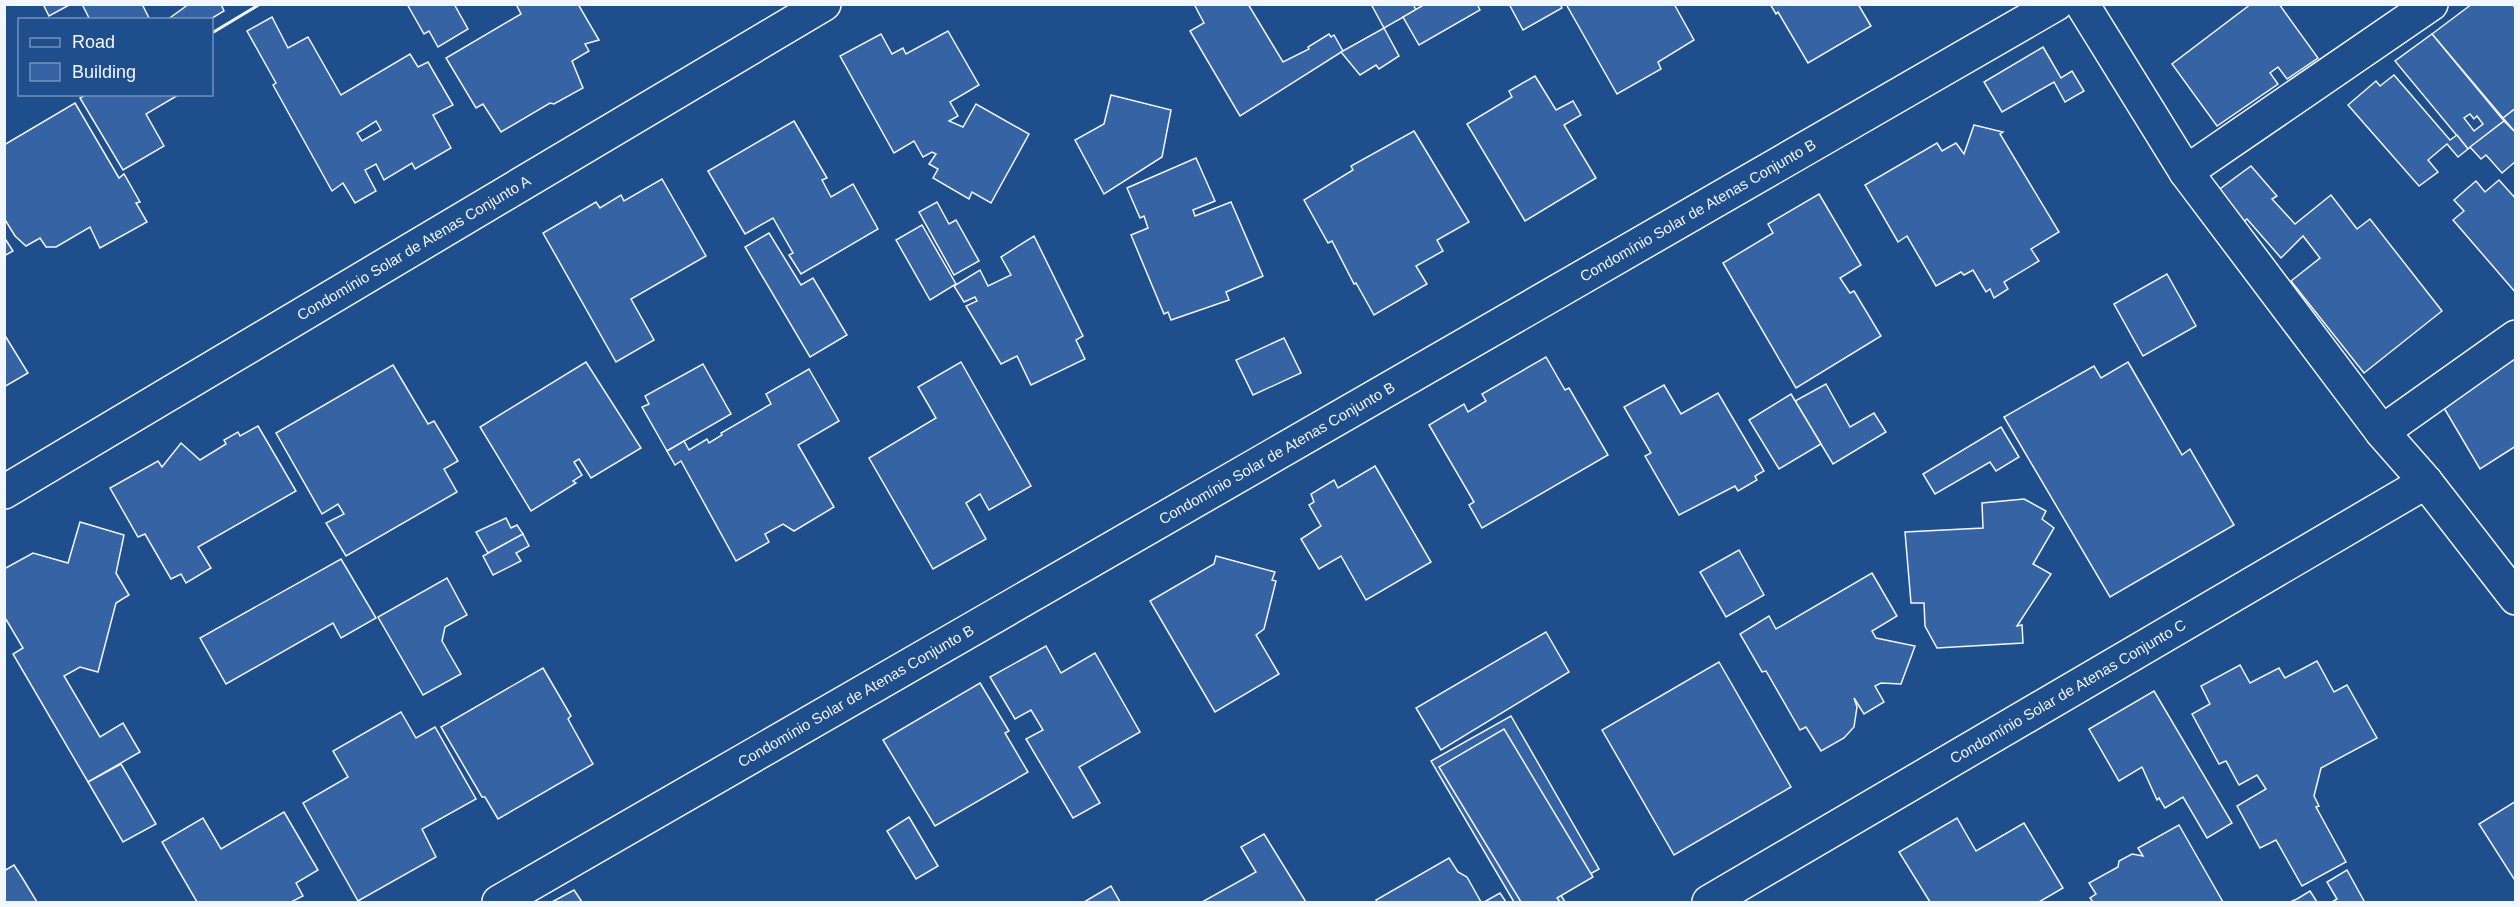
<svg xmlns="http://www.w3.org/2000/svg" width="2520" height="907" viewBox="0 0 2520 907" font-family="Helvetica,sans-serif">
<style>
.building{fill:#3563a3;stroke:#f2f6ff;stroke-width:1.5;fill-rule:evenodd}
.lines{fill:none;stroke-linecap:round;stroke-linejoin:round}
.minor-casing{stroke:#f2f6ff;stroke-width:36}
.minor{stroke:#1f4e8c;stroke-width:33}
.wall{stroke:#f2f6ff;stroke-width:3}
.labels{text-anchor:middle;stroke-width:4.5;stroke-linejoin:round;paint-order:stroke}
.street-label{font-size:15px;fill:#f2f6ff;stroke:#1f4e8c}
</style>
<rect width="100%" height="100%" fill="#1f4e8c"/>
<!-- building -->
<g class="building">
<polygon points="43,4 71,4 49,16"/>
<polygon points="82,4 142,4 150,20 90,20"/>
<polygon points="189,4 221,4 224,11 209,20 167,20"/>
<polygon points="407,4 454,4 468,29 438,47 429,31 424,34"/>
<polygon points="516,4 578,4 599,40 585,44 589,51 572,61 583,88 554,104 550,103 501,132 483,104 476,108 446,58 521,14"/>
<polygon points="1194,4 1248,4 1283,62 1309,49 1308,47 1329,34 1331,37 1334,35 1343,51 1240,116 1190,31 1204,23"/>
<polygon points="1371,4 1413,4 1416,10 1384,28"/>
<polygon points="1425,4 1477,4 1480,10 1419,45 1403,17"/>
<polygon points="1509,4 1560,4 1562,8 1523,30"/>
<polygon points="1566,4 1674,4 1694,40 1658,62 1661,69 1617,94"/>
<polygon points="1770,4 1858,4 1871,26 1808,63 1778,12 1776,14"/>
<polygon points="2251,4 2279,4 2318,58 2287,79 2278,67 2270,73 2278,84 2217,126 2172,64"/>
<polygon points="2472,4 2512,4 2516,9 2516,108 2503,118 2432,34"/>
<path d="M272 17 288 48 308 37 341 95 410 54 418 67 428 62 453 105 433 115 451 148 415 169 412 163 384 180 376 164 365 170 376 191 355 203 343 183 332 191 273 85 276 83 247 31ZM376 121 381 130 362 141 357 133Z"/>
<polygon points="1384,28 1399,56 1379,69 1376,65 1360,75 1341,52"/>
<polygon points="948,31 979,85 950,102 958,116 949,121 963,127 976,104 1029,134 991,203 972,192 969,199 933,178 938,169 929,164 936,154 932,152 923,157 914,141 894,153 840,56 881,34 892,54 903,48 906,54"/>
<path d="M2432 34 2504 121 2468 149 2395 61ZM2470 114 2474 119 2477 116 2483 124 2474 131 2464 118Z"/>
<polygon points="2043,47 2061,78 2072,71 2084,91 2065,102 2054,82 2002,112 1984,82"/>
<polygon points="2394,75 2450,140 2457,135 2468,149 2458,157 2447,144 2428,160 2438,172 2419,186 2348,105 2376,81 2380,86"/>
<polygon points="1535,76 1556,110 1573,101 1581,115 1564,125 1596,178 1525,221 1467,124 1512,97 1509,91"/>
<polygon points="87,94 180,94 146,114 164,146 123,170 80,98"/>
<polygon points="1111,95 1171,110 1162,157 1104,194 1075,140 1104,124"/>
<polygon points="75,103 119,178 124,174 140,202 136,203 147,222 100,248 90,227 56,247 46,247 40,238 26,246 15,236 4,218 4,145"/>
<polygon points="2516,108 2516,133 2503,118"/>
<polygon points="794,121 827,178 822,180 831,197 853,184 878,229 801,274 789,255 793,253 773,218 745,234 708,171"/>
<polygon points="2504,121 2516,133 2516,161 2502,173 2486,155 2481,159 2470,147"/>
<polygon points="1974,125 2003,132 2000,134 2059,232 2031,249 2039,261 2004,282 2008,289 1994,298 1990,289 1986,292 1973,270 1964,275 1961,272 1936,286 1907,236 1898,242 1865,185 1937,143 1942,151 1956,143 1964,154"/>
<polygon points="1414,131 1469,222 1437,240 1443,251 1416,266 1427,284 1374,315 1356,283 1354,284 1332,241 1328,243 1304,200 1353,170 1351,166"/>
<polygon points="1196,158 1215,201 1193,210 1195,216 1231,202 1263,276 1226,292 1229,300 1171,320 1168,312 1164,314 1131,235 1148,228 1144,216 1140,218 1127,188"/>
<polygon points="2251,166 2277,196 2272,199 2295,224 2331,195 2357,229 2370,219 2442,311 2364,373 2291,281 2320,258 2303,236 2281,258 2247,219 2235,228 2209,197"/>
<polygon points="662,179 706,256 631,299 654,340 616,362 543,233 596,202 600,208 621,195 624,201"/>
<polygon points="2499,180 2516,199 2516,293 2453,220 2464,211 2454,200 2476,181 2485,192"/>
<polygon points="1819,194 1861,265 1840,278 1850,293 1854,291 1881,336 1796,388 1723,263 1773,233 1768,224"/>
<polygon points="937,202 949,224 956,220 979,261 954,275 919,212"/>
<polygon points="922,225 956,284 930,300 896,240"/>
<polygon points="769,233 801,285 813,278 847,335 810,357 745,247"/>
<polygon points="1034,236 1083,336 1076,340 1085,359 1031,385 1017,356 1001,364 966,306 977,301 975,297 964,302 954,286 980,270 988,286 1011,275 1001,257"/>
<polygon points="4,237 13,251 4,256"/>
<polygon points="2167,274 2196,326 2143,356 2114,304"/>
<polygon points="4,334 28,373 4,387"/>
<polygon points="1284,338 1301,373 1253,395 1236,360"/>
<polygon points="1546,357 1565,390 1569,388 1608,455 1482,528 1469,505 1474,502 1429,425 1464,404 1468,412 1486,401 1482,394"/>
<polygon points="2516,358 2516,446 2480,469 2444,408 2448,406 2446,403"/>
<polygon points="586,362 641,448 591,478 579,459 574,462 582,475 573,481 576,483 531,511 480,427"/>
<polygon points="961,362 1031,486 989,510 980,494 966,503 986,539 933,569 869,458 936,418 918,387"/>
<polygon points="2128,362 2182,455 2190,449 2234,525 2110,597 2004,417 2094,366 2101,378"/>
<polygon points="703,364 731,414 667,451 642,407 649,404 645,396"/>
<polygon points="393,365 428,424 434,421 458,461 444,469 457,492 346,556 326,523 344,514 338,504 322,514 276,433"/>
<polygon points="809,369 839,421 798,445 834,507 794,531 783,524 765,534 769,542 736,561 681,461 675,465 667,451 684,441 689,450 707,439 709,443 722,435 721,433 771,404 766,394"/>
<polygon points="1826,384 1850,427 1874,413 1886,432 1833,464 1795,401"/>
<polygon points="1664,385 1681,414 1718,393 1764,471 1755,476 1757,480 1738,491 1735,486 1679,515 1645,456 1651,453 1624,407"/>
<polygon points="1791,394 1821,444 1779,469 1749,420"/>
<polygon points="258,426 296,491 198,547 211,568 186,583 181,574 171,579 145,534 138,537 110,488 158,461 162,467 181,443 200,460 226,444 224,440 238,432 240,436"/>
<polygon points="2001,427 2019,457 1996,471 1990,462 1935,494 1923,474"/>
<polygon points="1375,466 1431,562 1366,600 1341,556 1319,569 1301,539 1321,526 1309,505 1314,502 1311,494 1334,480 1338,488"/>
<polygon points="2024,499 2046,511 2042,519 2054,528 2033,564 2051,574 2017,626 2022,625 2023,643 1937,648 1925,626 1924,603 1911,603 1905,532 1983,528 1982,503"/>
<polygon points="506,518 511,528 517,525 523,534 488,553 476,532"/>
<polygon points="80,522 124,535 116,573 129,595 116,603 98,672 80,667 64,676 100,737 123,723 140,752 88,782 13,654 23,648 4,616 4,569 33,553 68,563"/>
<polygon points="523,534 529,546 516,553 521,561 493,575 483,556"/>
<polygon points="1739,550 1764,595 1726,617 1700,572"/>
<polygon points="1216,556 1275,572 1272,580 1276,581 1264,629 1256,635 1279,674 1215,712 1150,601 1214,564"/>
<polygon points="341,559 376,618 341,638 333,623 226,684 200,638"/>
<polygon points="1872,573 1897,616 1872,631 1876,638 1915,646 1901,684 1881,683 1875,686 1884,702 1864,714 1854,698 1857,707 1854,727 1844,738 1821,751 1806,727 1800,730 1766,671 1762,672 1740,634 1769,616 1776,629"/>
<polygon points="447,578 467,615 445,627 442,641 461,674 423,695 378,617"/>
<polygon points="1546,632 1569,672 1441,750 1416,708"/>
<polygon points="1046,646 1061,673 1095,653 1140,732 1079,767 1100,803 1073,818 1026,739 1043,730 1031,710 1015,719 990,677"/>
<polygon points="2317,661 2334,692 2347,685 2377,738 2321,768 2314,796 2319,806 2316,807 2346,862 2302,886 2276,840 2260,848 2237,806 2266,789 2257,775 2239,785 2226,761 2219,764 2192,714 2210,704 2201,686 2240,665 2250,683 2279,668 2285,678"/>
<polygon points="1719,662 1791,787 1674,855 1602,730"/>
<polygon points="543,668 571,716 568,719 593,764 498,819 485,797 482,797 441,727"/>
<polygon points="980,683 1009,731 1005,733 1028,772 935,826 883,740"/>
<polygon points="2154,691 2232,823 2207,838 2183,797 2165,808 2159,798 2157,800 2142,767 2119,781 2089,729"/>
<polygon points="401,712 416,738 435,727 476,799 422,829 436,857 358,901 303,803 348,777 333,751"/>
<polygon points="1511,716 1599,869 1559,892 1565,902 1514,902 1431,761"/>
<polygon points="1504,729 1593,877 1557,898 1560,902 1521,902 1439,767"/>
<polygon points="121,764 156,824 123,842 88,782"/>
<polygon points="2516,801 2516,882 2479,824"/>
<polygon points="284,812 318,870 296,883 303,896 291,902 197,902 162,842 203,818 221,849"/>
<polygon points="909,817 938,866 916,879 887,831"/>
<polygon points="1957,818 1976,851 2024,823 2063,888 2039,902 1930,902 1899,852"/>
<polygon points="2179,825 2223,902 2093,902 2090,898 2096,894 2089,883 2118,867 2119,861 2132,854 2143,856 2138,848"/>
<polygon points="1264,834 1306,902 1202,902 1256,872 1241,847"/>
<polygon points="1449,858 1458,872 1467,877 1481,902 1377,902 1376,900"/>
<polygon points="14,865 23,879 37,902 4,902 4,871"/>
<polygon points="2347,870 2364,901 2364,902 2332,902 2337,899 2327,882"/>
<polygon points="1111,886 1120,902 1084,902"/>
<polygon points="574,890 582,902 552,902"/>
<polygon points="2310,891 2317,902 2290,902 2297,899"/>
<polygon points="1500,893 1506,902 1484,902"/>
</g>
<g class="lines">
<!-- minor casing -->
<g class="minor-casing">
<g id="minor">
<polyline points="2082,4 2186,172 2382,432 2426,482 2516,598"/>
<polyline points="2186,172 2431,4"/>
<polyline points="2382,432 2516,337"/>
<path id="s1" d="M4 492 824 4"/>
<path id="s2" d="M499 902 2056 4"/>
<path id="s3" d="M1709 902 2426 482"/>
</g>
</g>
<!-- minor -->
<use href="#minor" class="minor"/>
<!-- wall -->
<polyline class="wall" points="212,33 260,4"/>
</g>
<g class="labels">
<!-- street labels -->
<g class="street-label">
<text dy="5" stroke="none"><textPath href="#s2" startOffset="1384">Condomínio Solar de Atenas Conjunto B</textPath></text>
<text dy="5" stroke="none"><textPath href="#s1" startOffset="477">Condomínio Solar de Atenas Conjunto A</textPath></text>
<text dy="5" stroke="none"><textPath href="#s2" startOffset="898">Condomínio Solar de Atenas Conjunto B</textPath></text>
<text dy="5" stroke="none"><textPath href="#s3" startOffset="416">Condomínio Solar de Atenas Conjunto C</textPath></text>
<text dy="5" stroke="none"><textPath href="#s2" startOffset="412">Condomínio Solar de Atenas Conjunto B</textPath></text>
</g>
</g>
<!-- border -->
<rect width="2520" height="907" fill="none" stroke="#f2f6ff" stroke-width="12"/>
<!-- legend -->
<rect x="18" y="18" width="195" height="78" fill="#1f4e8c" stroke="#7391ba" stroke-width="1.5"/>
<rect x="30" y="38" width="30" height="9" fill="#1f4e8c" stroke="#7391ba" stroke-width="1.5"/>
<text x="72" y="48" font-size="18" fill="#f2f6ff">Road</text>
<rect x="30" y="63" width="30" height="18" fill="#3563a3" stroke="#7391ba" stroke-width="1.5"/>
<text x="72" y="78" font-size="18" fill="#f2f6ff">Building</text>
</svg>
